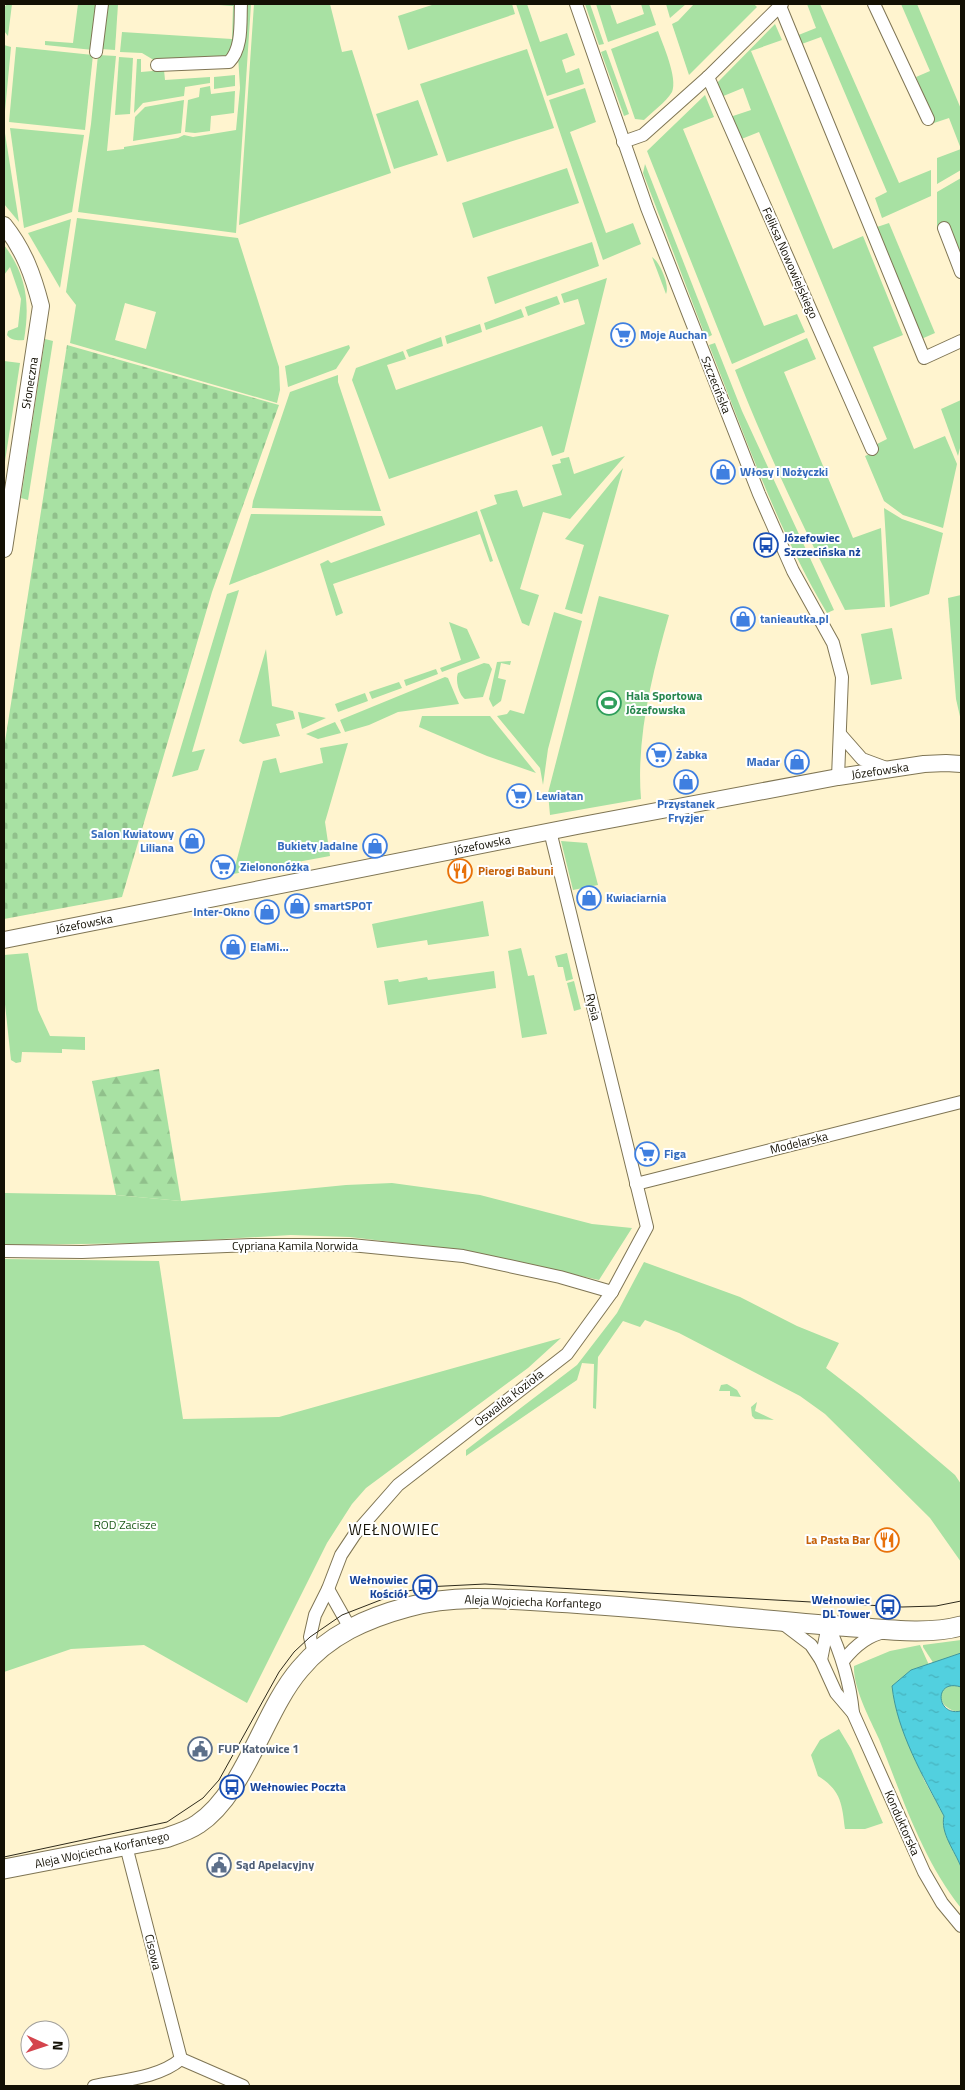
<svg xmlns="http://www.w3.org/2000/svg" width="965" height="2090" viewBox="0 0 965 2090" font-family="'Titillium Web',sans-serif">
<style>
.green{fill:#a8e1a3;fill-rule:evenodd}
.forest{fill:url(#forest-firs)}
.cemetery{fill:url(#cemetery-stones)}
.water{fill:url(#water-ripples);stroke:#3f969d}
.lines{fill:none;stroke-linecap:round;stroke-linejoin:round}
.minor-casing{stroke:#7f7554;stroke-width:14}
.tertiary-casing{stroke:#7f7554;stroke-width:18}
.secondary-casing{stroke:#7f7554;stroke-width:21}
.minor{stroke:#fff;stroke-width:12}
.tertiary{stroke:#fff;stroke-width:16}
.secondary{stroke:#fff;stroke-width:19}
.tram{stroke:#2f2b1c;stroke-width:1}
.labels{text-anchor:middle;stroke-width:4;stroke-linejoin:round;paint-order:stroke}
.street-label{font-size:12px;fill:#131004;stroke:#fff}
.shop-label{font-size:12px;font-weight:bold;fill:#366cbe;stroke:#fff;text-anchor:start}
.transit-label{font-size:12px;font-weight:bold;fill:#164399;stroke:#fff;text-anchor:start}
.leisure-label{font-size:12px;font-weight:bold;fill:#27864d;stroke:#fff;text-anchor:start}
.food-label{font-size:12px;font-weight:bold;fill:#c56008;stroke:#fff;text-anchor:start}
.park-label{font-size:12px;fill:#1d5a1b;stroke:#fff}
.service-label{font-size:12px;font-weight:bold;fill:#4e5e75;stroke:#fff;text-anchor:start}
.quarter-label{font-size:15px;letter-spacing:1px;fill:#131004;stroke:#fff}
</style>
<defs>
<pattern id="forest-firs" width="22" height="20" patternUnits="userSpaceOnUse" patternTransform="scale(1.25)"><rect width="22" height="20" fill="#a8e1a3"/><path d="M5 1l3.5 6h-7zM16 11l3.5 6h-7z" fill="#90c08b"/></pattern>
<pattern id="cemetery-stones" width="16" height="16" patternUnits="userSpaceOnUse" patternTransform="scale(1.25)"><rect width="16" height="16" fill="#a8e1a3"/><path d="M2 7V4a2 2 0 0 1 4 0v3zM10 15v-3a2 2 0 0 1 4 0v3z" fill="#90c08b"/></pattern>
<pattern id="water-ripples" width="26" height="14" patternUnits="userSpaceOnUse" patternTransform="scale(1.25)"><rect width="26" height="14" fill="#52d0df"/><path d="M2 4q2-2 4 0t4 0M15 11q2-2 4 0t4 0" fill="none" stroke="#47b2be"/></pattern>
</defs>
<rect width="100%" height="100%" fill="#fff4cf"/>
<!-- green -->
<g class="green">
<polygon points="7,4 12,4 8,36 4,31 4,8"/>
<polygon points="78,4 99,4 93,50 45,45 45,41 73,43"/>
<polygon points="106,4 118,4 115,50 101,49"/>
<polygon points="205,4 238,4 235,43 228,60 157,62 142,53 120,52 122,32 232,39 233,6"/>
<polygon points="244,4 251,4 236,233 78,212 91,124 98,55 116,56 107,151 124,149 124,147 178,138 184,135 193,137 236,130 240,88 238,55"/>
<polygon points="254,4 330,4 342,52 352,50 391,173 239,225"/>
<polygon points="435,4 512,4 515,14 408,50 398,16"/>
<polygon points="516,4 527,4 540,42 567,33 575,55 562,60 566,73 579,68 584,84 547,96"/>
<polygon points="585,4 590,4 604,44 599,45"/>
<polygon points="596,4 610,4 617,24 644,14 641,4 649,4 656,25 608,42"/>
<polygon points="666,4 686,4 670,18"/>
<polygon points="694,4 754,4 757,7 689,75 672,24 678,21"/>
<polygon points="807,4 820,4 899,183 931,170 931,196 882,218 875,198 887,192 821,37 799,45 796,36 816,28"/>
<polygon points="901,4 917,4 961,109 961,170 937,184 937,158 961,149 949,118 934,123 916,77 930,71"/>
<polygon points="775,24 782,40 751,51 833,249 863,236 903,335 873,347 914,449 945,436 957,464 943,528 903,515 884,501 865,456 877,451 875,445 887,439 759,132 739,140 730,117 751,110 743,88 721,97 716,84"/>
<path d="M658 31C663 45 678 78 672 92 666 102 652 112 644 120L635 119 611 49Z"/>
<polygon points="4,45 11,47 4,122"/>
<polygon points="16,47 93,55 85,130 9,122"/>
<polygon points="527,49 554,128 447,162 420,84"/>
<polygon points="606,50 629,114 624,116 601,52"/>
<polygon points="119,57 133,58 130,114 115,115"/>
<polygon points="137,59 141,59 141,72 164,70 165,80 210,77 210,83 185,87 184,96 143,103 134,113"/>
<polygon points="235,75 235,86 214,89 214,77"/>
<polygon points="210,86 211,94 235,91 234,113 211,116 210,131 195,133 185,132 188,100 199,97 200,88"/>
<polygon points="585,88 596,122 570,132 606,233 633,223 641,244 603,260 549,100"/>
<polygon points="705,95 714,117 683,129 764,326 797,314 805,332 732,364 647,151"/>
<polygon points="184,100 181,133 133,141 135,117 145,107"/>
<polygon points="418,100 438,155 394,169 376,114"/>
<polygon points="4,127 19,222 4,204"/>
<polygon points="10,128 84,135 72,212 24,228"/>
<polygon points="645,164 712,335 706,338 643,173"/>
<polygon points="567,168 579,203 473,238 462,203"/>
<polygon points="961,178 961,264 946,223 937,227 937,192"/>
<path d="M77 218 238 238 279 367 280 390 277 403 70 343 76 305 66 292ZM125 303 156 312 146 349 115 340Z"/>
<polygon points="71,219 60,288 28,233"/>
<polygon points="889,223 935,333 919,340 874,228"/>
<polygon points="592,242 599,266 495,304 487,277"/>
<path d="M4 245C27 275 30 304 24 340 19 341 10 340 7 335L8 331 18 327 21 299 10 267 4 275Z"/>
<path d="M652 257C660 262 670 286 666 294Z"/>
<polygon points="607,278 564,452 552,456 542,426 389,479 352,380 356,368 403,351 406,359 387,365 396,390 585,324 578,299 564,303 561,294"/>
<polygon points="557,296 560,304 528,316 525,307"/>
<polygon points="521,309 524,317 486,330 484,323"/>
<polygon points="480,324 482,332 447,344 445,336"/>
<polygon points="441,337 443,346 409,357 406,350"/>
<path d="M807 338 816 359 784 372 853 538 881 528 885 607 845 610C805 531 767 452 735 370Z"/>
<polygon points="45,339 53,341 28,500 21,498"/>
<path d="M715 343 742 411 834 610 827 613C777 529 745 436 709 345Z"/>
<polygon points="349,345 350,348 336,369 288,387 285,366"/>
<polygon points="4,361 20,363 4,468"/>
<polygon points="338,375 338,382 381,511 252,508 253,501 290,392"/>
<polygon points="961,400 961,444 958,456 941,409"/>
<polygon points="625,456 570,519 543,512 520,589 539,595 529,626 522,623 480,510 497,504 494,495 517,490 523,507 562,495 552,465 561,463 560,459 569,457 574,474"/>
<polygon points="623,468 582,614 565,609 584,545 565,539"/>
<polygon points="884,508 902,519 943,533 929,594 890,607"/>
<polygon points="477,511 493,561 490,562 480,534 333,584 343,613 336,616 320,564 328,560 331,563"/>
<polygon points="251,514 382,516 385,525 229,585"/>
<polygon points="239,590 192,752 205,749 198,770 172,777 227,594"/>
<polygon points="961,595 961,721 956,699 948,598"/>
<path d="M599 596 669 615C652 675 636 737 641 799L550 815 548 793Z"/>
<polygon points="554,612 582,621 548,749 543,785 540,768 497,716 507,714 510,710 524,714"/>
<polygon points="449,622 467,629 480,658 442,672 440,668 461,660"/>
<polygon points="892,628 902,679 871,685 861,634"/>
<polygon points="266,649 272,706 293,711 295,719 276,724 280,736 243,744 239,741"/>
<polygon points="511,661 510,665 501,663 498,678 506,680 501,701 493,707 489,699 497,662"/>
<path d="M484 663 489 664 492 669 483 697 465 699C459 695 455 680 458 673Z"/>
<polygon points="436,669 438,674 406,686 404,680"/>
<polygon points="445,677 448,678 459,704 398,712 369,725 345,732 340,720"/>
<polygon points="399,682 402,688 372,699 369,692"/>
<polygon points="365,693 368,701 338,712 335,704"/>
<polygon points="298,712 326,718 302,729"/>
<polygon points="422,716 490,716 536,773 487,756 419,727"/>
<polygon points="335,722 341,733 318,739 306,734"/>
<polygon points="348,743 325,822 330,856 233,874 263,761 276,758 280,773 323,763 320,748"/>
<polygon points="561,841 587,843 598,885 573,890"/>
<polygon points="483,901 489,936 428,945 427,940 377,948 372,924"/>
<polygon points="521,948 528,976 534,975 547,1034 522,1038 508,951"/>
<polygon points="28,953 38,1010 50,1036 85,1037 85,1050 62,1049 62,1053 22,1052 21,1062 16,1063 11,1060 4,995 4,955"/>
<polygon points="567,953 573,979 566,981 563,967 558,967 555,956"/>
<polygon points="494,971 496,988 388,1005 384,981 398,979 399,982 427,977 428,980"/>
<polygon points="574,981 581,1009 574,1011 567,983"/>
<polygon points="392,1183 480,1195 592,1224 632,1228 599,1280 465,1251 350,1237 291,1235 155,1243 4,1245 4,1193 116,1195 181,1201 346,1185"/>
<polygon points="4,1259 159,1261 183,1419 279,1417 561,1338 528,1368 366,1488 352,1504 327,1543 247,1703 144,1645 71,1649 4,1672"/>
<polygon points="644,1262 740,1297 797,1326 839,1343 826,1368 861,1395 955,1475 961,1484 961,1562 930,1518 825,1414 800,1396 679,1333 645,1320 640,1327 623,1321 598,1357 596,1409 593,1408 594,1364 582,1363 577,1380 466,1456 466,1450 577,1365 617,1313"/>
<polygon points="727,1384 737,1390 741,1397 730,1396 730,1391 719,1391 721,1385"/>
<polygon points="757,1402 755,1411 774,1420 755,1419 752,1416 751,1407"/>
<polygon points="961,1640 961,1653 934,1664 923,1647 923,1645"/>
<path d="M920 1645 929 1665 911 1670 898 1682 894 1699 924 1780 944 1816C940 1836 958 1849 961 1868 963 1881 961 1895 961 1908 922 1859 902 1796 879 1739 870 1719 853 1688 854 1666L890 1651Z"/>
<path d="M954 1685 961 1687 960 1712C939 1710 932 1688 954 1685Z"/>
<path d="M839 1729 851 1749 883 1823 865 1829H845C842 1804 841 1790 818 1776L811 1755 820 1740Z"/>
</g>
<!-- forest -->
<polygon class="forest" points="159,1069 181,1201 116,1195 92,1081"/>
<!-- cemetery -->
<polygon class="cemetery" points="67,345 279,405 212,592 122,897 4,919 4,748"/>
<!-- water -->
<path class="water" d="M961 1653V1687C933 1678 936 1717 961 1711V1867C955 1851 940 1833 944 1816 923 1776 897 1732 892 1686L911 1670Z"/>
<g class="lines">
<!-- minor casing -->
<g class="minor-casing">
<g id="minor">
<polyline points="576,4 647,208 759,494 793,571 833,643 842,677 838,777"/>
<polyline points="874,4 928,119"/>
<polyline points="780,6 924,358 961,341"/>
<polyline points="96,52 102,4"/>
<path d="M157 65 229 62C243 48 240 22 241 4"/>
<polyline points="708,77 872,449"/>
<polyline points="623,142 643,135 708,77 782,4"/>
<polyline points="944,228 961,272"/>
<polyline points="840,734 862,759 889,769"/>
<polyline points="636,1184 961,1102"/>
<polyline points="4,1251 82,1252 251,1245 351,1245 463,1256 560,1277 612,1292"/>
<polyline points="328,1589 350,1628"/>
<polyline points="782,1623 811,1645 821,1660 836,1693 853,1713 924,1872 942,1903 961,1926"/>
<path d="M828 1625C841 1653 850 1682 853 1713"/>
<polyline points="314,1654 310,1637 315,1615 328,1589 341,1555 355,1534 398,1485 567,1354 612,1292 647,1227 550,831"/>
<polyline points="821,1660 828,1625"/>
<path d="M843 1661C854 1647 867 1635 885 1632"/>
<polyline points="126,1846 181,2059"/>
<polyline points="181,2059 243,2086"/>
<path d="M94 2086C122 2080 159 2078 181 2059"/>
</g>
</g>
<!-- tertiary casing -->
<g class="tertiary-casing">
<g id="tertiary">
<path d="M4 225C24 250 33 275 41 306L4 549"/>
<polyline points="4,940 577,826 838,777 924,764 946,763 961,764"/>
</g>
</g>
<!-- secondary casing -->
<g class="secondary-casing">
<path id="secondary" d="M4 1869 165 1838C177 1834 188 1831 198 1824 245 1793 263 1712 300 1669 328 1635 367 1618 408 1607 456 1594 505 1599 553 1602 649 1607 743 1619 839 1626 876 1628 925 1636 961 1626"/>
</g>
<!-- minor -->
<use href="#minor" class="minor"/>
<!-- tertiary -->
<use href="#tertiary" class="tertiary"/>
<!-- secondary -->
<use href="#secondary" class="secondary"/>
<!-- tram -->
<polyline class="tram" points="4,1857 167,1822 203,1798 219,1780 279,1672 294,1652 310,1637 342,1615 396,1594 425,1587 485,1584 902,1607 936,1606 961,1601"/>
</g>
<!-- icons -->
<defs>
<g id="supermarket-ring" transform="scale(1.25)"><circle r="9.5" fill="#fff" stroke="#3f7fe0" stroke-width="1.5"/><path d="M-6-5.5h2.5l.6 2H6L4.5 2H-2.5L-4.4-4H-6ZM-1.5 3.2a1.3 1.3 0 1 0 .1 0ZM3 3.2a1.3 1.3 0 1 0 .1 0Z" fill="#3f7fe0"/></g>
<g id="shop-ring" transform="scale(1.25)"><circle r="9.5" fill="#fff" stroke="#3f7fe0" stroke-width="1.5"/><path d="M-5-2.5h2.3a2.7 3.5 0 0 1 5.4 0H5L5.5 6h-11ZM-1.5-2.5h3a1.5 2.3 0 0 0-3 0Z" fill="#3f7fe0"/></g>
<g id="bus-ring" transform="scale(1.25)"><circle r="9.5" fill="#fff" stroke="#1a4fb4" stroke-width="1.5"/><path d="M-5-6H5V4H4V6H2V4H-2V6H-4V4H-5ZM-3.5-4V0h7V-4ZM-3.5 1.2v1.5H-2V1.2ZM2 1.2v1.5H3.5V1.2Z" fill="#1a4fb4"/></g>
<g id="stadium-ring" transform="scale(1.25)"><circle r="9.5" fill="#fff" stroke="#2e9e5b" stroke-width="1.5"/><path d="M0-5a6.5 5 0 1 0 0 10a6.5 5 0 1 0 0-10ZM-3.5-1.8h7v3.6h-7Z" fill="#2e9e5b"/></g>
<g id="restaurant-ring" transform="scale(1.25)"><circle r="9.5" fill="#fff" stroke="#e8710a" stroke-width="1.5"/><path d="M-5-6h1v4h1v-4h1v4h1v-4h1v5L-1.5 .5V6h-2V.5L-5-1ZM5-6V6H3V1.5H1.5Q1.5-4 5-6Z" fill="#e8710a"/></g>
<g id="civic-ring" transform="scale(1.25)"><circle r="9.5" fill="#fff" stroke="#5c6f8a" stroke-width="1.5"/><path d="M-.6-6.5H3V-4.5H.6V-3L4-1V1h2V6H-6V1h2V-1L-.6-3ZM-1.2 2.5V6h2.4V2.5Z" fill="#5c6f8a"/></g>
</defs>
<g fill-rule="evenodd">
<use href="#supermarket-ring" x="623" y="335"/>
<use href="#shop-ring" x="723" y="472"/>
<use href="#bus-ring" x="766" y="545"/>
<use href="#shop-ring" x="743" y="619"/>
<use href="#stadium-ring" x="609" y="703"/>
<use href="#supermarket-ring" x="659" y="755"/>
<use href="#shop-ring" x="797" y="762"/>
<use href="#shop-ring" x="686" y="782"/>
<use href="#supermarket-ring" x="519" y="796"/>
<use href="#shop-ring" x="192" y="841"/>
<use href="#shop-ring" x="375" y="846"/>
<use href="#supermarket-ring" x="223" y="867"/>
<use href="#restaurant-ring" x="460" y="871"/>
<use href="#shop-ring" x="589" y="898"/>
<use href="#shop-ring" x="297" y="906"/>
<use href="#shop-ring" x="267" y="912"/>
<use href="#shop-ring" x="233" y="947"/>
<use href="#supermarket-ring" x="647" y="1154"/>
<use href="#restaurant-ring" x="887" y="1540"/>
<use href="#bus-ring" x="425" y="1587"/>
<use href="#bus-ring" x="888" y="1607"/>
<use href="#civic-ring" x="200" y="1749"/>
<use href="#bus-ring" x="232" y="1787"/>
<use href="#civic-ring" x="219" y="1865"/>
</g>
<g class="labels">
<!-- street labels -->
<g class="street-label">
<text transform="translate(790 263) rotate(66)" y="4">Feliksa Nowowiejskiego</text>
<text transform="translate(30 383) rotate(-81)" y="4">Słoneczna</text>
<text transform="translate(716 385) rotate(68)" y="4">Szczecińska</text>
<text transform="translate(880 771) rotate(-8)" y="4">Józefowska</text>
<text transform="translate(482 845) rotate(-11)" y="4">Józefowska</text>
<text transform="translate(84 924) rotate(-11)" y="4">Józefowska</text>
<text transform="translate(593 1007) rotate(76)" y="4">Rysia</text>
<text transform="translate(799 1143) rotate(-14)" y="4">Modelarska</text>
<text x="295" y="1250">Cypriana Kamila Norwida</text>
<text transform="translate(509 1398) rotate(-38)" y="4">Oswalda Kozioła</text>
<text transform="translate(533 1602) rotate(2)" y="4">Aleja Wojciecha Korfantego</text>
<text transform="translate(902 1823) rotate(66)" y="4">Konduktorska</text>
<text transform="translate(102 1850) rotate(-12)" y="4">Aleja Wojciecha Korfantego</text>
<text transform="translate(153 1952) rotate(76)" y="4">Cisowa</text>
</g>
<!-- shop labels -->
<g class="shop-label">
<text x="640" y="339">Moje Auchan</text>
<text x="740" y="476">Włosy i Nożyczki</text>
<text x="760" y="623">tanieautka.pl</text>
<text x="676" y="759">Żabka</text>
<text x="780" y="766" text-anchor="end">Madar</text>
<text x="536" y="800">Lewiatan</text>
<text x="686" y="808" text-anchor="middle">Przystanek<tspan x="686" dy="14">Fryzjer</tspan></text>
<text x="174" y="838" text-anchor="end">Salon Kwiatowy<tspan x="174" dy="14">Liliana</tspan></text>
<text x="358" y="850" text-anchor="end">Bukiety Jadalne</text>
<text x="240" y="871">Zielononóżka</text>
<text x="606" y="902">Kwiaciarnia</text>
<text x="314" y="910">smartSPOT</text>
<text x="250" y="916" text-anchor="end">Inter-Okno</text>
<text x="250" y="951">ElaMi…</text>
<text x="664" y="1158">Figa</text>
</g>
<!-- transit labels -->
<g class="transit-label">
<text x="784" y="542">Józefowiec<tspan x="784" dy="14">Szczecińska nż</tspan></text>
<text x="408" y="1584" text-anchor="end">Wełnowiec<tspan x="408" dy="14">Kościół</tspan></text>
<text x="870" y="1604" text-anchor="end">Wełnowiec<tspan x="870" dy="14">DL Tower</tspan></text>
<text x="250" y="1791">Wełnowiec Poczta</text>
</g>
<!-- leisure labels -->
<g class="leisure-label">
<text x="626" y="700">Hala Sportowa<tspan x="626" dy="14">Józefowska</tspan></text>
</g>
<!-- food labels -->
<g class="food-label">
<text x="478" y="875">Pierogi Babuni</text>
<text x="870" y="1544" text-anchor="end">La Pasta Bar</text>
</g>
<!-- park labels -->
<g class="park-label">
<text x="125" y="1529">ROD Zacisze</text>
</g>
<!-- service labels -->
<g class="service-label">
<text x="218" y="1753">FUP Katowice 1</text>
<text x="236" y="1869">Sąd Apelacyjny</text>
</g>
<!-- quarter labels -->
<g class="quarter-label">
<text x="394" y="1535">WEŁNOWIEC</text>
</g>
</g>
<!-- border -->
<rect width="965" height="2090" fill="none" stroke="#131004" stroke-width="10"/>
<!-- north arrow -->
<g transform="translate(45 2045) rotate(93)"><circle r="24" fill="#ffffff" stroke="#a19f9b"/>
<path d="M0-4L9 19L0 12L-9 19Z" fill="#d4444d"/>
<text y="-8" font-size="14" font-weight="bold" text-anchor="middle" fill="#131004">N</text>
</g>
</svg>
